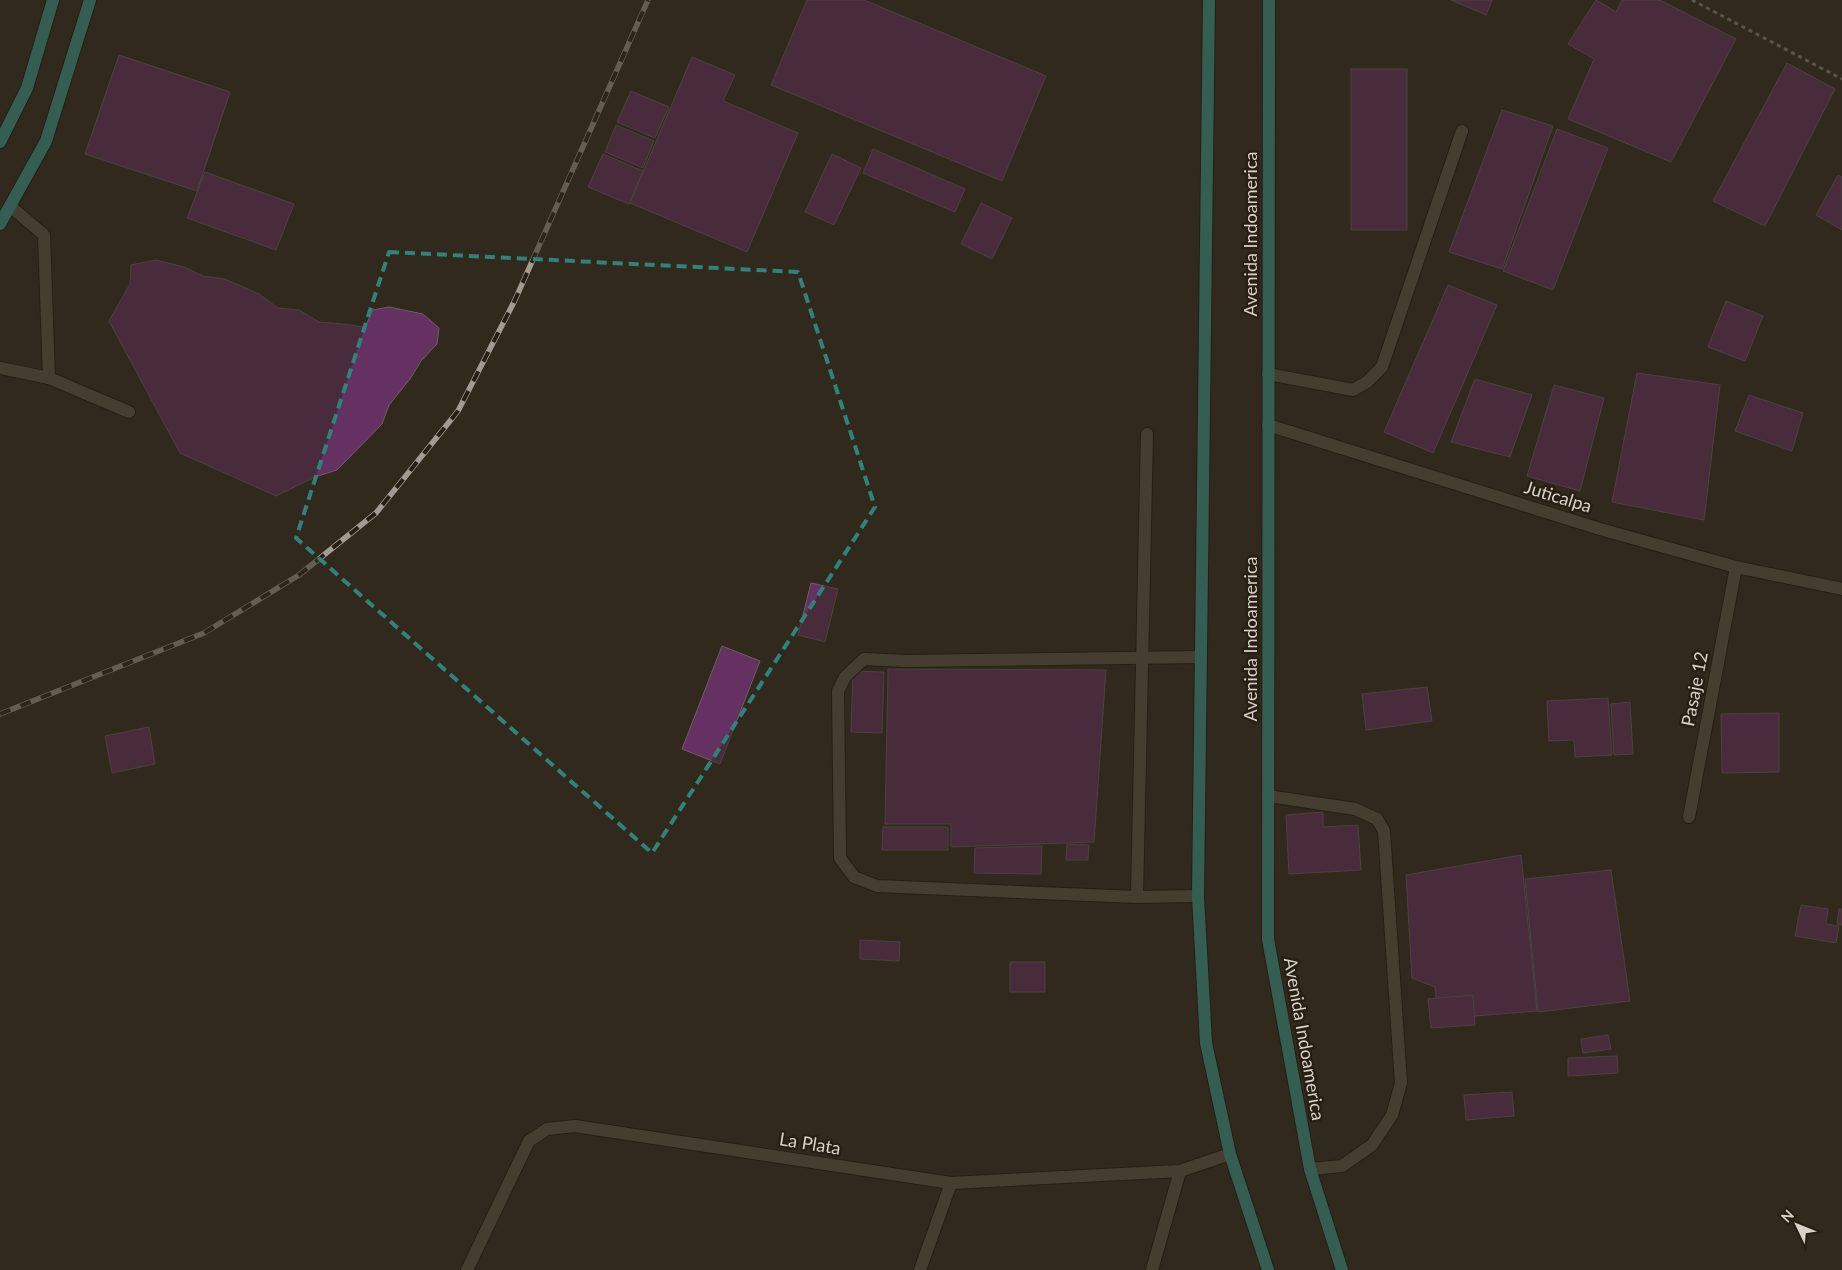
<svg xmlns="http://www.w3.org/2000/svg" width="1842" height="1270" viewBox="0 0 1842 1270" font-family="Lato,sans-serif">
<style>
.building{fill:#653062;stroke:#6b5e69}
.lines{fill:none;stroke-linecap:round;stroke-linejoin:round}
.minor-casing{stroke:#1a1107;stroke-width:14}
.major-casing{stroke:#1a1107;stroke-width:14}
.path{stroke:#8d857c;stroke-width:3;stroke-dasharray:4 4;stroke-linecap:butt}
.minor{stroke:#605649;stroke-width:12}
.major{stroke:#369d91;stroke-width:12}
.rail-casing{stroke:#a29b93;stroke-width:5.5}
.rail{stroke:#281f14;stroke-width:4;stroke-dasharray:11;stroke-linecap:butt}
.marked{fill:none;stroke:#2d847c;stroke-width:4;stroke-dasharray:10 6;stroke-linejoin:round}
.labels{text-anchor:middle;stroke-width:5;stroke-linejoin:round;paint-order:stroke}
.street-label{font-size:18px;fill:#d8d2cb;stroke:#281f14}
</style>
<rect width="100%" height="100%" fill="#32291d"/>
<!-- building -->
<g class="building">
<polygon points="807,0 864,0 1046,76 1002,181 771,85"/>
<polygon points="1451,0 1492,0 1486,15"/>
<polygon points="1596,0 1616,12 1622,0 1660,0 1736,39 1671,162 1568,119 1594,59 1568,44"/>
<polygon points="119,55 230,92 197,191 85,154"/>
<polygon points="692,57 735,75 723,101 798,133 747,252 630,203"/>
<polygon points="1787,63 1835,89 1765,226 1713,201"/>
<rect x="1351" y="69" width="56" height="161"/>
<polygon points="631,91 669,107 655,138 617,122"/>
<polygon points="1502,110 1553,126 1502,269 1449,252"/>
<polygon points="616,125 654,141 643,168 605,152"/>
<polygon points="1557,129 1608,148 1553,290 1503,271"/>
<polygon points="873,149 965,189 955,212 863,173"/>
<polygon points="603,154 643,171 629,204 588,187"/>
<polygon points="832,154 861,168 834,225 805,212"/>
<polygon points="205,172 294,204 276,250 187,218"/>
<polygon points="1838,175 1842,177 1842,230 1816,215"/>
<polygon points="981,203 1012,218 992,259 961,244"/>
<polygon points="156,260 184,267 203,276 225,279 259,294 278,308 299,310 319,322 343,324 365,327 373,310 389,307 423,314 439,328 437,344 421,361 410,379 389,405 382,424 337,470 315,477 276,496 180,453 109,321 130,284 131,265"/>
<polygon points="1448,285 1497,305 1433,453 1384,432"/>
<polygon points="1726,301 1763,316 1745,361 1708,347"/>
<polygon points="1637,373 1720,385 1704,520 1612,502"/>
<polygon points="1475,379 1532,395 1510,457 1451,442"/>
<polygon points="1554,385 1604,398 1580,491 1527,476"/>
<polygon points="1749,395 1803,413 1792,451 1735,431"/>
<polygon points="811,583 838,589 825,642 798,635"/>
<polygon points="722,646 760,661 720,764 682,749"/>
<polygon points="888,669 1106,670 1094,842 951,847 951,824 885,824"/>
<polygon points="853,671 884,672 882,733 851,732"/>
<polygon points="1427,687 1432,721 1366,730 1362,694"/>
<polygon points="1608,698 1612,755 1575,757 1574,740 1549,741 1547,701"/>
<polygon points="1630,702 1633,754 1614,755 1611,704"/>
<polygon points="1779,713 1779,772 1722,773 1721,714"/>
<polygon points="149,727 155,764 112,773 105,736"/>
<polygon points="1323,812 1323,827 1358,825 1361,870 1289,874 1286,815"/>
<polygon points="883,827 948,827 948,850 882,850"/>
<polygon points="1067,844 1089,845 1088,860 1066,860"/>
<polygon points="1042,846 1041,874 974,873 975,848"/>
<polygon points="1521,855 1537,1011 1438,1019 1435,987 1412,978 1406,875"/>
<polygon points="1611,870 1630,1001 1538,1012 1525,879"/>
<polygon points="1801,905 1828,909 1826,924 1839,926 1836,943 1795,936"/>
<polygon points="1839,909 1842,909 1842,925 1837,924"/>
<polygon points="860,940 900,942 899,961 860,959"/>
<rect x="1010" y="962" width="35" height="30"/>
<polygon points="1473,995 1475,1025 1431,1028 1428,999"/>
<polygon points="1608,1035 1611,1049 1583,1053 1581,1039"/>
<polygon points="1617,1056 1618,1073 1568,1076 1568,1058"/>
<polygon points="1512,1092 1514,1116 1466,1120 1464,1095"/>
</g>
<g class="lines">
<!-- minor casing -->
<g class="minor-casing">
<g id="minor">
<polyline points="10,206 44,235 49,378"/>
<polyline points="0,368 49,378 129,412"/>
<polyline points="1268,374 1353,390 1367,382 1382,367 1462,131"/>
<polyline points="1268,425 1600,529 1736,567 1842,589"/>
<polyline points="1268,796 1355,809 1377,819 1384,831 1401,1083 1392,1115 1372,1145 1342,1166 1310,1169"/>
<polyline points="1689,817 1736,567"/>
<polyline points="1198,896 1137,897 877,886 854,877 840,858 838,691 845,677 864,659 906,661 1201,657"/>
<polyline points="1137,897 1147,434"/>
<polyline points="467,1270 529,1141 547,1129 575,1126 951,1183 1180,1171 1230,1154"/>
<polyline points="920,1270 951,1183"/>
<polyline points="1152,1270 1180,1171"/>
</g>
</g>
<!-- major casing -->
<g class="major-casing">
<g id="major">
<polyline points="1209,0 1198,896 1206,1043 1230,1154 1268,1270"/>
<polyline points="1269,0 1268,939 1310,1169 1342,1270"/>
<polyline points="0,142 27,88 53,0"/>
<polyline points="0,224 46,141 90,0"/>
</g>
</g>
<!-- path -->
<polyline class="path" points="1692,0 1842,79"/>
<!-- minor -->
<use href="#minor" class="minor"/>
<!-- major -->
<use href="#major" class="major"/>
<!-- rail casing -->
<g class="rail-casing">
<polyline id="rail" points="0,714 204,633 299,575 376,513 458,411 515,300 648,0"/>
</g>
<!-- rail -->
<use href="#rail" class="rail"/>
</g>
<!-- marked area -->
<path d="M0 0H1842V1270H0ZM389 252 798 272 875 507 652 853 296 538Z" fill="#32291d" fill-opacity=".55" fill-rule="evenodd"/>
<path class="marked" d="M389 252 798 272 875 507 652 853 296 538Z"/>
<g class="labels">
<!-- street labels -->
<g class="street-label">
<text transform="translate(1251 234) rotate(-90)" y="6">Avenida Indoamerica</text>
<text transform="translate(1558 497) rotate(17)" y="6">Juticalpa</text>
<text transform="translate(1251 639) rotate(-90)" y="6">Avenida Indoamerica</text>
<text transform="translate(1695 689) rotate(-79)" y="6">Pasaje 12</text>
<text transform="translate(1304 1039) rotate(80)" y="6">Avenida Indoamerica</text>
<text transform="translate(810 1144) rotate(9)" y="6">La Plata</text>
</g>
</g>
<!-- north arrow -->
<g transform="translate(1797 1225) rotate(313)" stroke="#281f14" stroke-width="4" paint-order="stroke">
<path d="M0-4L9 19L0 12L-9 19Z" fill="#d8d2cb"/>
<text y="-8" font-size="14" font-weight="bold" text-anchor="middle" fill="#d8d2cb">N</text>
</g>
</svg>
